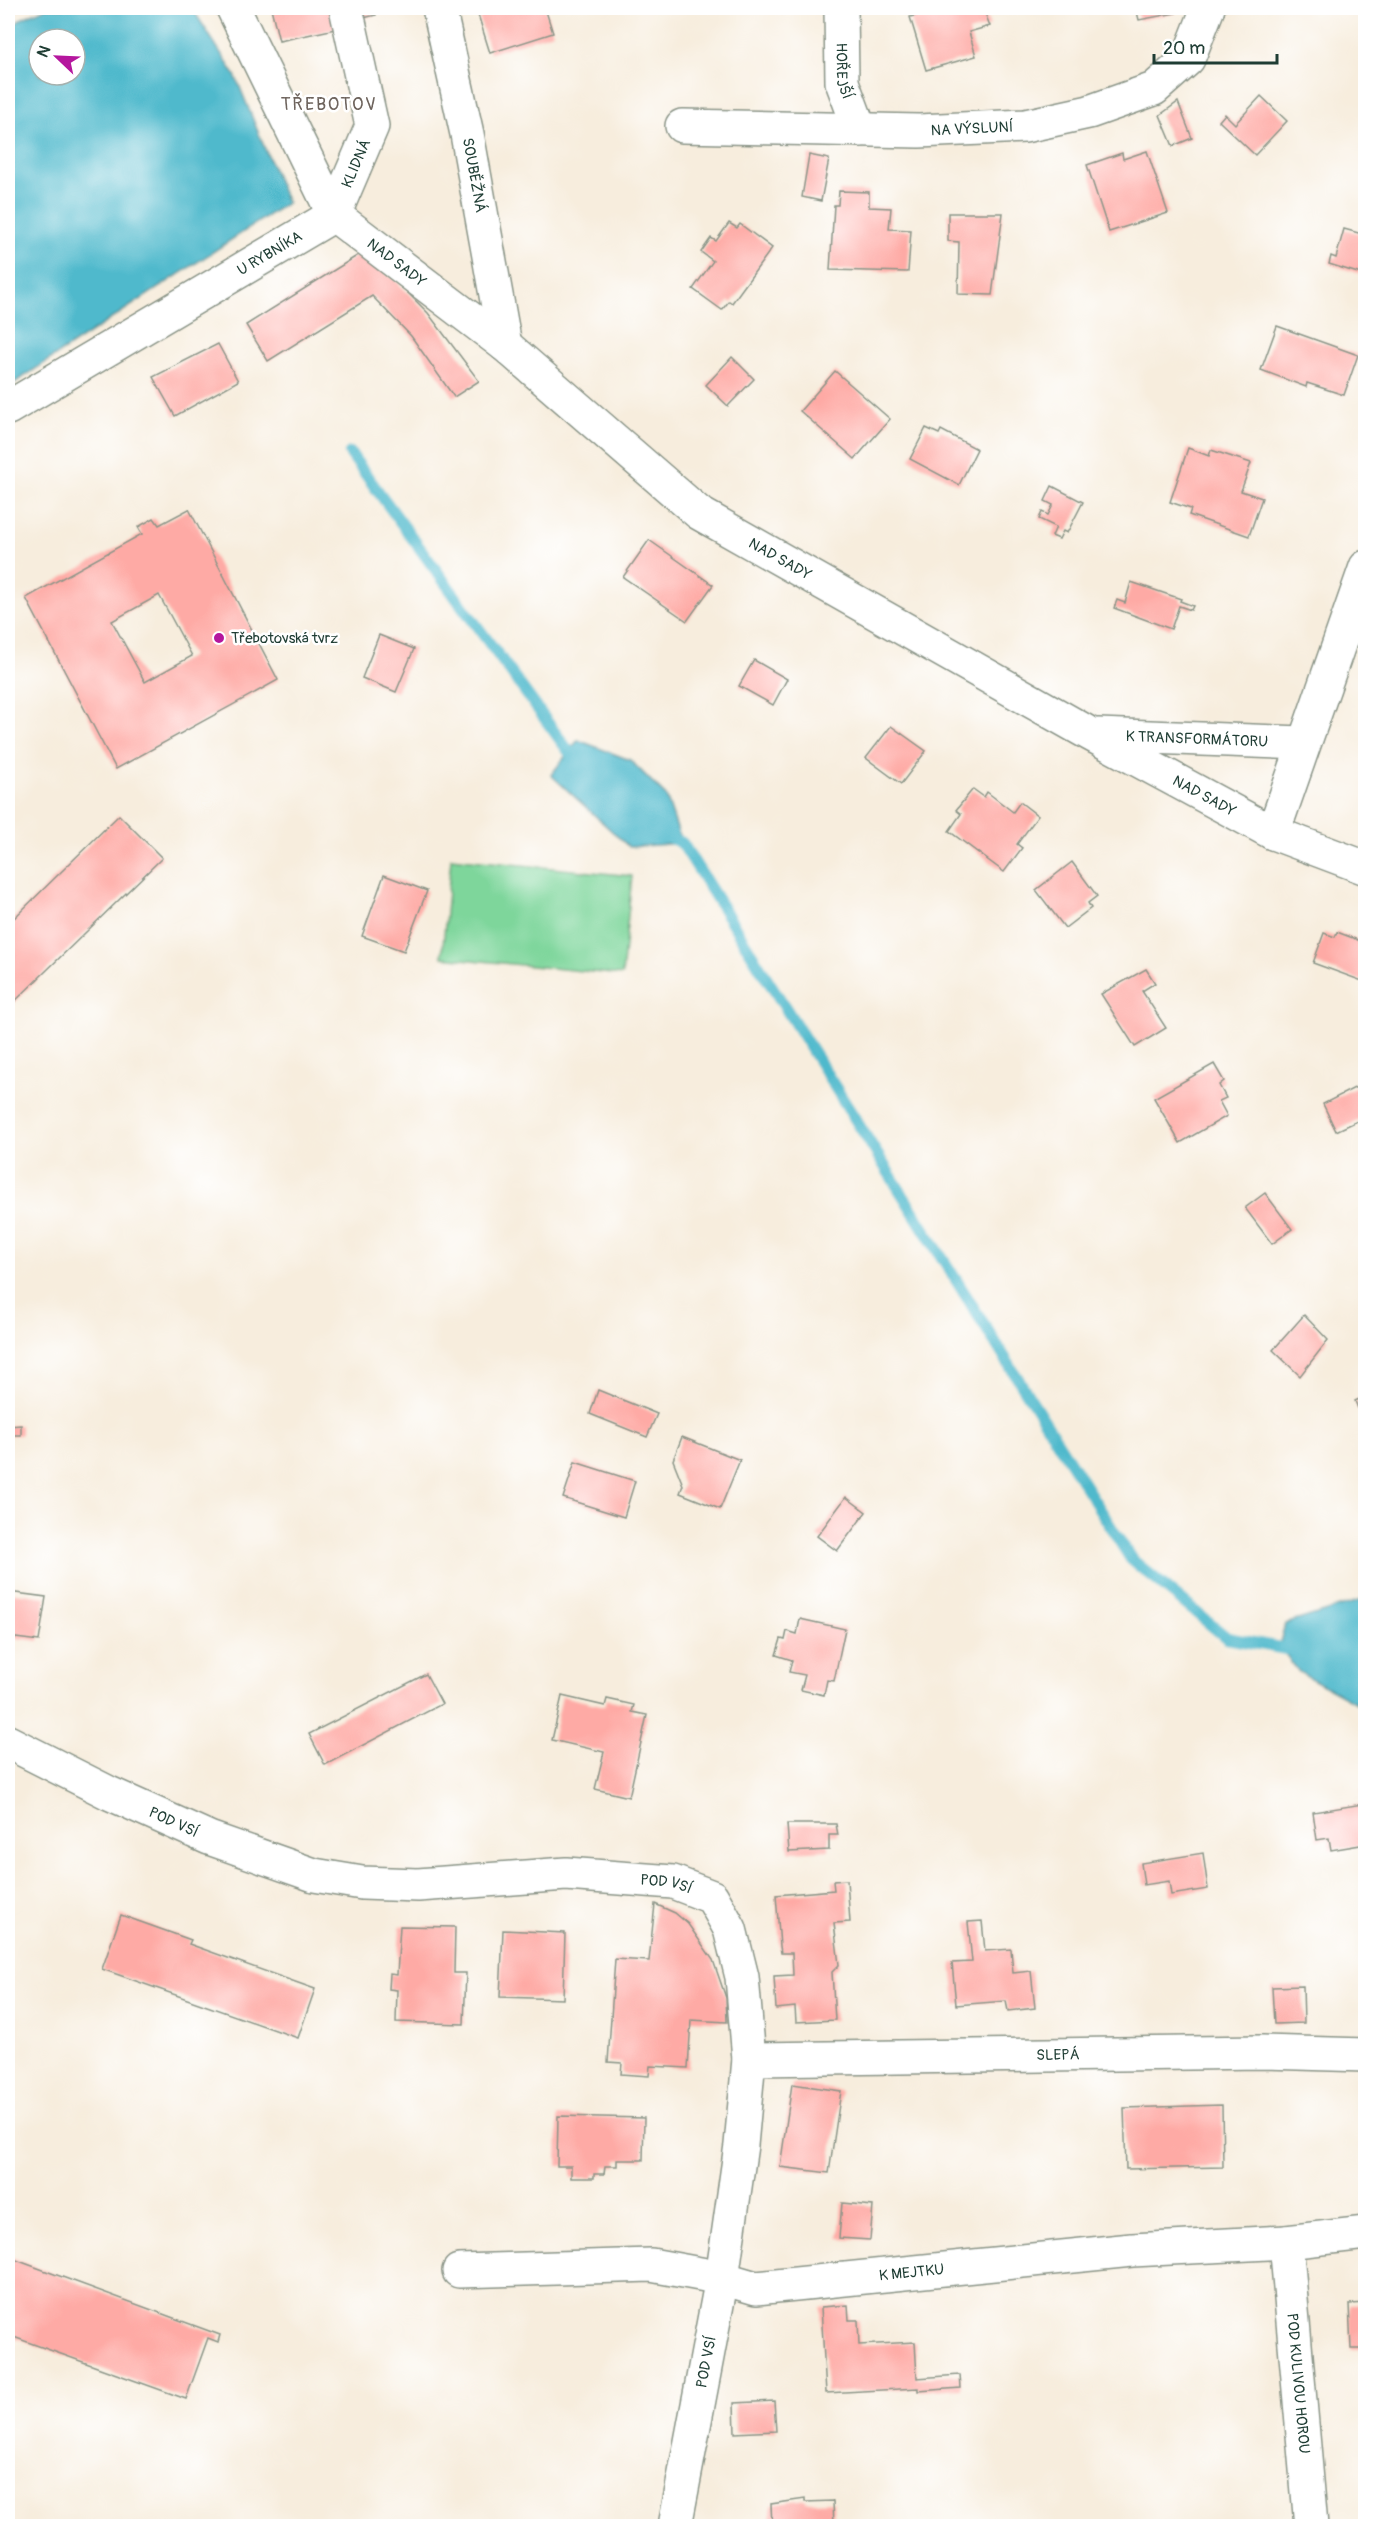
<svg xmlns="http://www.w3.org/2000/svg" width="1373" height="2534" viewBox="0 0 1373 2534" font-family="Pangolin,sans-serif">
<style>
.green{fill:#7ed69b;stroke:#4e8a68;stroke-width:1.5}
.water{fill:#4fb9cc;stroke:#377b80;stroke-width:1.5;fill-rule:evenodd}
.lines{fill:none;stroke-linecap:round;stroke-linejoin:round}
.stream{stroke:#4fb9cc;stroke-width:12}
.building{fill:#feaaa5;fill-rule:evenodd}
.minor-casing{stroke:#8b9588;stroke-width:36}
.minor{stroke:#fff;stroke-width:33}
.poi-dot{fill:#b5179e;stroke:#fff;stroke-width:2}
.labels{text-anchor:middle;stroke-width:5;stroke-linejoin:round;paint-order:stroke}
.street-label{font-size:15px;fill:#1f3d34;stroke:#fff}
.poi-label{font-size:15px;fill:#1f3d34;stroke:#fff;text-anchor:start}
.quarter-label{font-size:18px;letter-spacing:1.5px;fill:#6d635c;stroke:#fff}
</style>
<rect width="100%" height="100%" fill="#fff"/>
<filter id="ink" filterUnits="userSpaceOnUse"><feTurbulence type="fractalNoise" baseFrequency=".0167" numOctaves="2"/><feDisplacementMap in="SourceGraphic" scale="12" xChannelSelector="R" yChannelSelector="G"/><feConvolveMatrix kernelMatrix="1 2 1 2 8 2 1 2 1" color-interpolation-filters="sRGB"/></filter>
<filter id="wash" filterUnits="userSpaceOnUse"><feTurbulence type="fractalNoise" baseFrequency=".008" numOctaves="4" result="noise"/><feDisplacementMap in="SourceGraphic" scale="24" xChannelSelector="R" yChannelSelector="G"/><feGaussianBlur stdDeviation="1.35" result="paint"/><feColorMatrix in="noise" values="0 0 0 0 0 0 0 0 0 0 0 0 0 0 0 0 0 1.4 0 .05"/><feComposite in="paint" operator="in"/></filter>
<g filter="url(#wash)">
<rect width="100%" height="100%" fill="#f7eddd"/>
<!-- green -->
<polygon class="green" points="451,858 632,876 622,975 442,957"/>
<!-- water -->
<g class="water">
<path d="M45 8H192L235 75 287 203 8 387V31L21 19ZM39 39H75V75H39Z"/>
<polygon points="578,740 630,760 666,796 682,843 629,847 551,775"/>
<polygon points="1365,1599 1366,1599 1365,1708 1299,1672 1279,1646 1285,1624"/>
</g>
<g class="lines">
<!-- stream -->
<g class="stream">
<polyline points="350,453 578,764"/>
<polyline points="667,836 682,843 1131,1559 1227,1638 1297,1651"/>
</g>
</g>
<g id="blocks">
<!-- building -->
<g class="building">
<polygon points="271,8 336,8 340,28 279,41"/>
<polygon points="360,8 374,8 376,15 363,18"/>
<polygon points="476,8 545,8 553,33 490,53"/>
<polygon points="943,8 983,8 990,26 969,32 976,56 926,70 910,17"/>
<polygon points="1136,8 1175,8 1176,13 1139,20"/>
<polygon points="1261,96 1287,121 1255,155 1219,121 1225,114 1235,124"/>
<polygon points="1178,102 1192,138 1173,146 1160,115"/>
<polygon points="1147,151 1168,213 1109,232 1087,165 1122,153 1123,159"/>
<polygon points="809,155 829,159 821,201 802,197"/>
<polygon points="839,191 869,192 869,207 891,208 889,229 911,230 908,272 830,270 834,205 838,205"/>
<polygon points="948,213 1003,213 992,295 958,294 959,242 948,241"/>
<polygon points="729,223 737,228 740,224 772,248 732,303 729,301 722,310 693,289 713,261 701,252 711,238 716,241"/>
<polygon points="1344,229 1366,235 1366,257 1361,274 1329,264 1331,256 1336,258"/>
<polygon points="360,254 395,280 428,313 479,381 454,397 411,336 372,296 268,361 246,325"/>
<polygon points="1277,326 1358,355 1344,395 1307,383 1306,387 1261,370"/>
<polygon points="218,344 238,381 175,416 153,377"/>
<polygon points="732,357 754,379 728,406 706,385"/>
<polygon points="835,371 890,419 855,459 800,411"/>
<polygon points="926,428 939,434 941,430 977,449 959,485 910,459"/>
<polygon points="1188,448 1209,456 1211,450 1251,463 1241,491 1262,498 1249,536 1189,515 1191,509 1170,502"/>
<polygon points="1052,486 1083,502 1067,533 1063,531 1059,539 1052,536 1056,527 1039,519 1042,512 1048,515 1053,505 1045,501"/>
<path d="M189 509 278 680 116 769 26 598 142 534 138 527 154 518 159 525ZM159 595 192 656 145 682 112 621Z"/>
<polygon points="649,540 713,585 687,621 623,577"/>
<polygon points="1131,582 1181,599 1180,601 1193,606 1191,610 1179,606 1171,629 1114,608 1117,600 1125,603"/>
<polygon points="379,635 414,649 396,692 362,678"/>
<polygon points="754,660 787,679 773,705 739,686"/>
<polygon points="891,726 926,751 901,784 866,758"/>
<polygon points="973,789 984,797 987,792 1013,812 1020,802 1038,816 1017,844 1022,848 1004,872 949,831 961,814 956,810"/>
<polygon points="119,815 162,858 8,1008 8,924"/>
<polygon points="1072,862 1097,896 1088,903 1091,908 1065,928 1036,890"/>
<polygon points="384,875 427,891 404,951 362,936"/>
<polygon points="1337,932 1366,943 1365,982 1313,963 1324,933 1335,937"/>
<polygon points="1146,969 1155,983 1142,991 1166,1028 1135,1047 1101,994"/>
<polygon points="1214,1064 1224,1081 1219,1085 1226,1098 1219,1101 1227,1116 1180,1143 1154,1098"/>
<polygon points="1366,1082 1366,1117 1336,1131 1323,1104"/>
<polygon points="1265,1193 1292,1229 1272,1244 1245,1208"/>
<polygon points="1304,1315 1328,1340 1300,1376 1273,1350"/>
<polygon points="598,1390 657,1414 647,1437 590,1414"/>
<polygon points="1366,1396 1366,1426 1365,1426 1355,1401"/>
<polygon points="21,1425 21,1435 8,1435 8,1426"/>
<polygon points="682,1437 740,1460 720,1509 680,1493 683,1485 673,1460"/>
<polygon points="575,1462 635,1481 624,1517 563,1498"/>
<polygon points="846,1497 866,1512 837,1551 817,1536"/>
<polygon points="8,1592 46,1597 39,1641 8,1637"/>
<polygon points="800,1619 845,1629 834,1681 827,1680 824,1695 801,1690 805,1675 789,1672 792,1660 776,1655 781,1639 785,1640 787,1631 797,1634"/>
<polygon points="426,1674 442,1704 325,1765 309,1734"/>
<polygon points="562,1696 605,1706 607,1699 634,1705 632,1712 647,1715 629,1797 595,1789 604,1752 552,1740"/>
<polygon points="1366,1789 1366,1844 1331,1850 1329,1838 1317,1840 1313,1812 1363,1804 1361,1790"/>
<polygon points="787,1824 836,1824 838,1835 829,1835 829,1850 789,1852"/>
<polygon points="1203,1853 1208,1889 1171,1895 1169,1881 1144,1885 1141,1863"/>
<polygon points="847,1880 850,1922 834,1923 839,1965 832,1972 835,2020 796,2022 795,2007 776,2009 774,1976 793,1975 792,1953 781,1953 780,1946 776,1895 834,1890 833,1881"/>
<polygon points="655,1904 675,1913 688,1924 713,1960 726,1998 727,2022 691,2020 688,2068 650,2066 649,2076 621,2074 622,2063 608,2062 615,1959 649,1961"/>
<polygon points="121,1915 191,1940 189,1944 315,1989 298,2038 102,1969"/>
<polygon points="982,1921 985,1951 1011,1949 1013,1973 1031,1971 1035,2008 1008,2011 1006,2001 956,2005 952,1963 972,1962 968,1922"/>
<polygon points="400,1926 455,1927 454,1973 466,1973 464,2024 396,2022 397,1990 389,1989 390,1974 397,1975"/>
<polygon points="503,1930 565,1933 563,1999 500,1997"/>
<polygon points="1303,1986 1304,2023 1274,2024 1272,1987"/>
<polygon points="792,2084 841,2091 829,2173 780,2167"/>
<polygon points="1222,2105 1223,2167 1126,2169 1124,2108"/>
<polygon points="558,2116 644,2118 643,2160 617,2160 617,2166 605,2166 604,2174 594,2174 594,2178 571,2178 571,2166 557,2166"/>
<polygon points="842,2203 873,2206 870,2240 839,2238"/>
<polygon points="8,2257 220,2335 218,2342 208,2338 186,2399 8,2335"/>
<polygon points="1366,2303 1366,2349 1351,2349 1349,2304"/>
<polygon points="848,2305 849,2320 858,2320 859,2345 915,2342 917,2378 960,2375 961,2388 918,2391 918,2388 826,2393 821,2307"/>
<polygon points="774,2401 776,2431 735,2433 734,2403"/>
<polygon points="805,2499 805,2502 833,2501 834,2526 772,2526 771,2504"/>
</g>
</g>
</g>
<g filter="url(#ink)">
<use href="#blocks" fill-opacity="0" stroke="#8b9588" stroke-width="1.5"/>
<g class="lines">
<!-- minor casing -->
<g class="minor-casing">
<g id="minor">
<path id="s1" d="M233 8 334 215 505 345 699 513 1090 734 1273 833 1366 868"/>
<path id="s2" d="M439 8 467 134 505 345"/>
<path id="s3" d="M841 8 842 82 860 130"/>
<path id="s4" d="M682 126 919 131 1025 126 1089 112 1154 89 1188 59 1208 8"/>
<path id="s5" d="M334 215 372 126 346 8"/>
<path id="s6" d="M8 408 334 215"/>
<path id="s7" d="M1098 735 1303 743"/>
<polyline points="1273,833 1366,567"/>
<path id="s8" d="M8 1742 109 1793 209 1838 314 1875 362 1883 418 1885 566 1874 673 1882 712 1897 730 1929 742 1977 749 2059 741 2145 722 2278 675 2526"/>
<path id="s9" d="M749 2059 1262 2052 1366 2055"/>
<path id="s10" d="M1286 2242 1311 2526"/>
<path id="s11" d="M459 2271 651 2265 722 2278 756 2288 1132 2250 1286 2242 1366 2233"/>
</g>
</g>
<!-- minor -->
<use href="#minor" class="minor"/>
</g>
</g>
<!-- markers -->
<circle class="poi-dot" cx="219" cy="638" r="6"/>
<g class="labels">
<!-- street labels -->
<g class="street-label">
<text dy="5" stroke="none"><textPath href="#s3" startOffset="63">HOŘEJŠÍ</textPath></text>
<text dy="5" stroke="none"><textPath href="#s4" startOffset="290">NA VÝSLUNÍ</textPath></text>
<text dy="5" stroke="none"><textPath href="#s5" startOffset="56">KLIDNÁ</textPath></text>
<text dy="5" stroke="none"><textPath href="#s2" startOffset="171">SOUBĚŽNÁ</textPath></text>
<text dy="5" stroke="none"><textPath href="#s6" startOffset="304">U RYBNÍKA</textPath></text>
<text dy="5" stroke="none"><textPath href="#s1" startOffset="309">NAD SADY</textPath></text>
<text dy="5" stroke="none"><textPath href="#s1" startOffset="795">NAD SADY</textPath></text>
<text dy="5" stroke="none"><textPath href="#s7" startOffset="99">K TRANSFORMÁTORU</textPath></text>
<text dy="5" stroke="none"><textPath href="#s1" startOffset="1281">NAD SADY</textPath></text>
<text dy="5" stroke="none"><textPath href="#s8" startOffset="184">POD VSÍ</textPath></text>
<text dy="5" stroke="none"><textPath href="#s8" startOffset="688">POD VSÍ</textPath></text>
<text dy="5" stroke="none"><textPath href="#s9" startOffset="309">SLEPÁ</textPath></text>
<text dy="5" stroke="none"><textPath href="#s11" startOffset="456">K MEJTKU</textPath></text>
<text transform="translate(706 2362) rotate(-79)" y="5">POD VSÍ</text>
<text dy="5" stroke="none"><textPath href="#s10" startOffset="142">POD KULIVOU HOROU</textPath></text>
</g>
<!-- poi labels -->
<g class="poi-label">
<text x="231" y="643">Třebotovská tvrz</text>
</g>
<!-- quarter labels -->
<g class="quarter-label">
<text x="329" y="110">TŘEBOTOV</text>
</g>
</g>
<!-- margin -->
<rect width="1373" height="2534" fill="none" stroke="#fff" stroke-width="30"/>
<!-- north arrow -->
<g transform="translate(57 57) rotate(293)"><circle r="28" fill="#ffffff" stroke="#a5b1ae" stroke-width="1.5"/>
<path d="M0-4.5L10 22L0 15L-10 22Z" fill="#b5179e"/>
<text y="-9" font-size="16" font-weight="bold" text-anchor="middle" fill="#1f3d34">N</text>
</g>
<!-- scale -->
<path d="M1154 54v9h123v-9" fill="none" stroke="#1f3d34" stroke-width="3"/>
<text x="1163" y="54" font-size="18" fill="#1f3d34" stroke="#ffffff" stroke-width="4.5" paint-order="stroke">20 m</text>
</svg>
